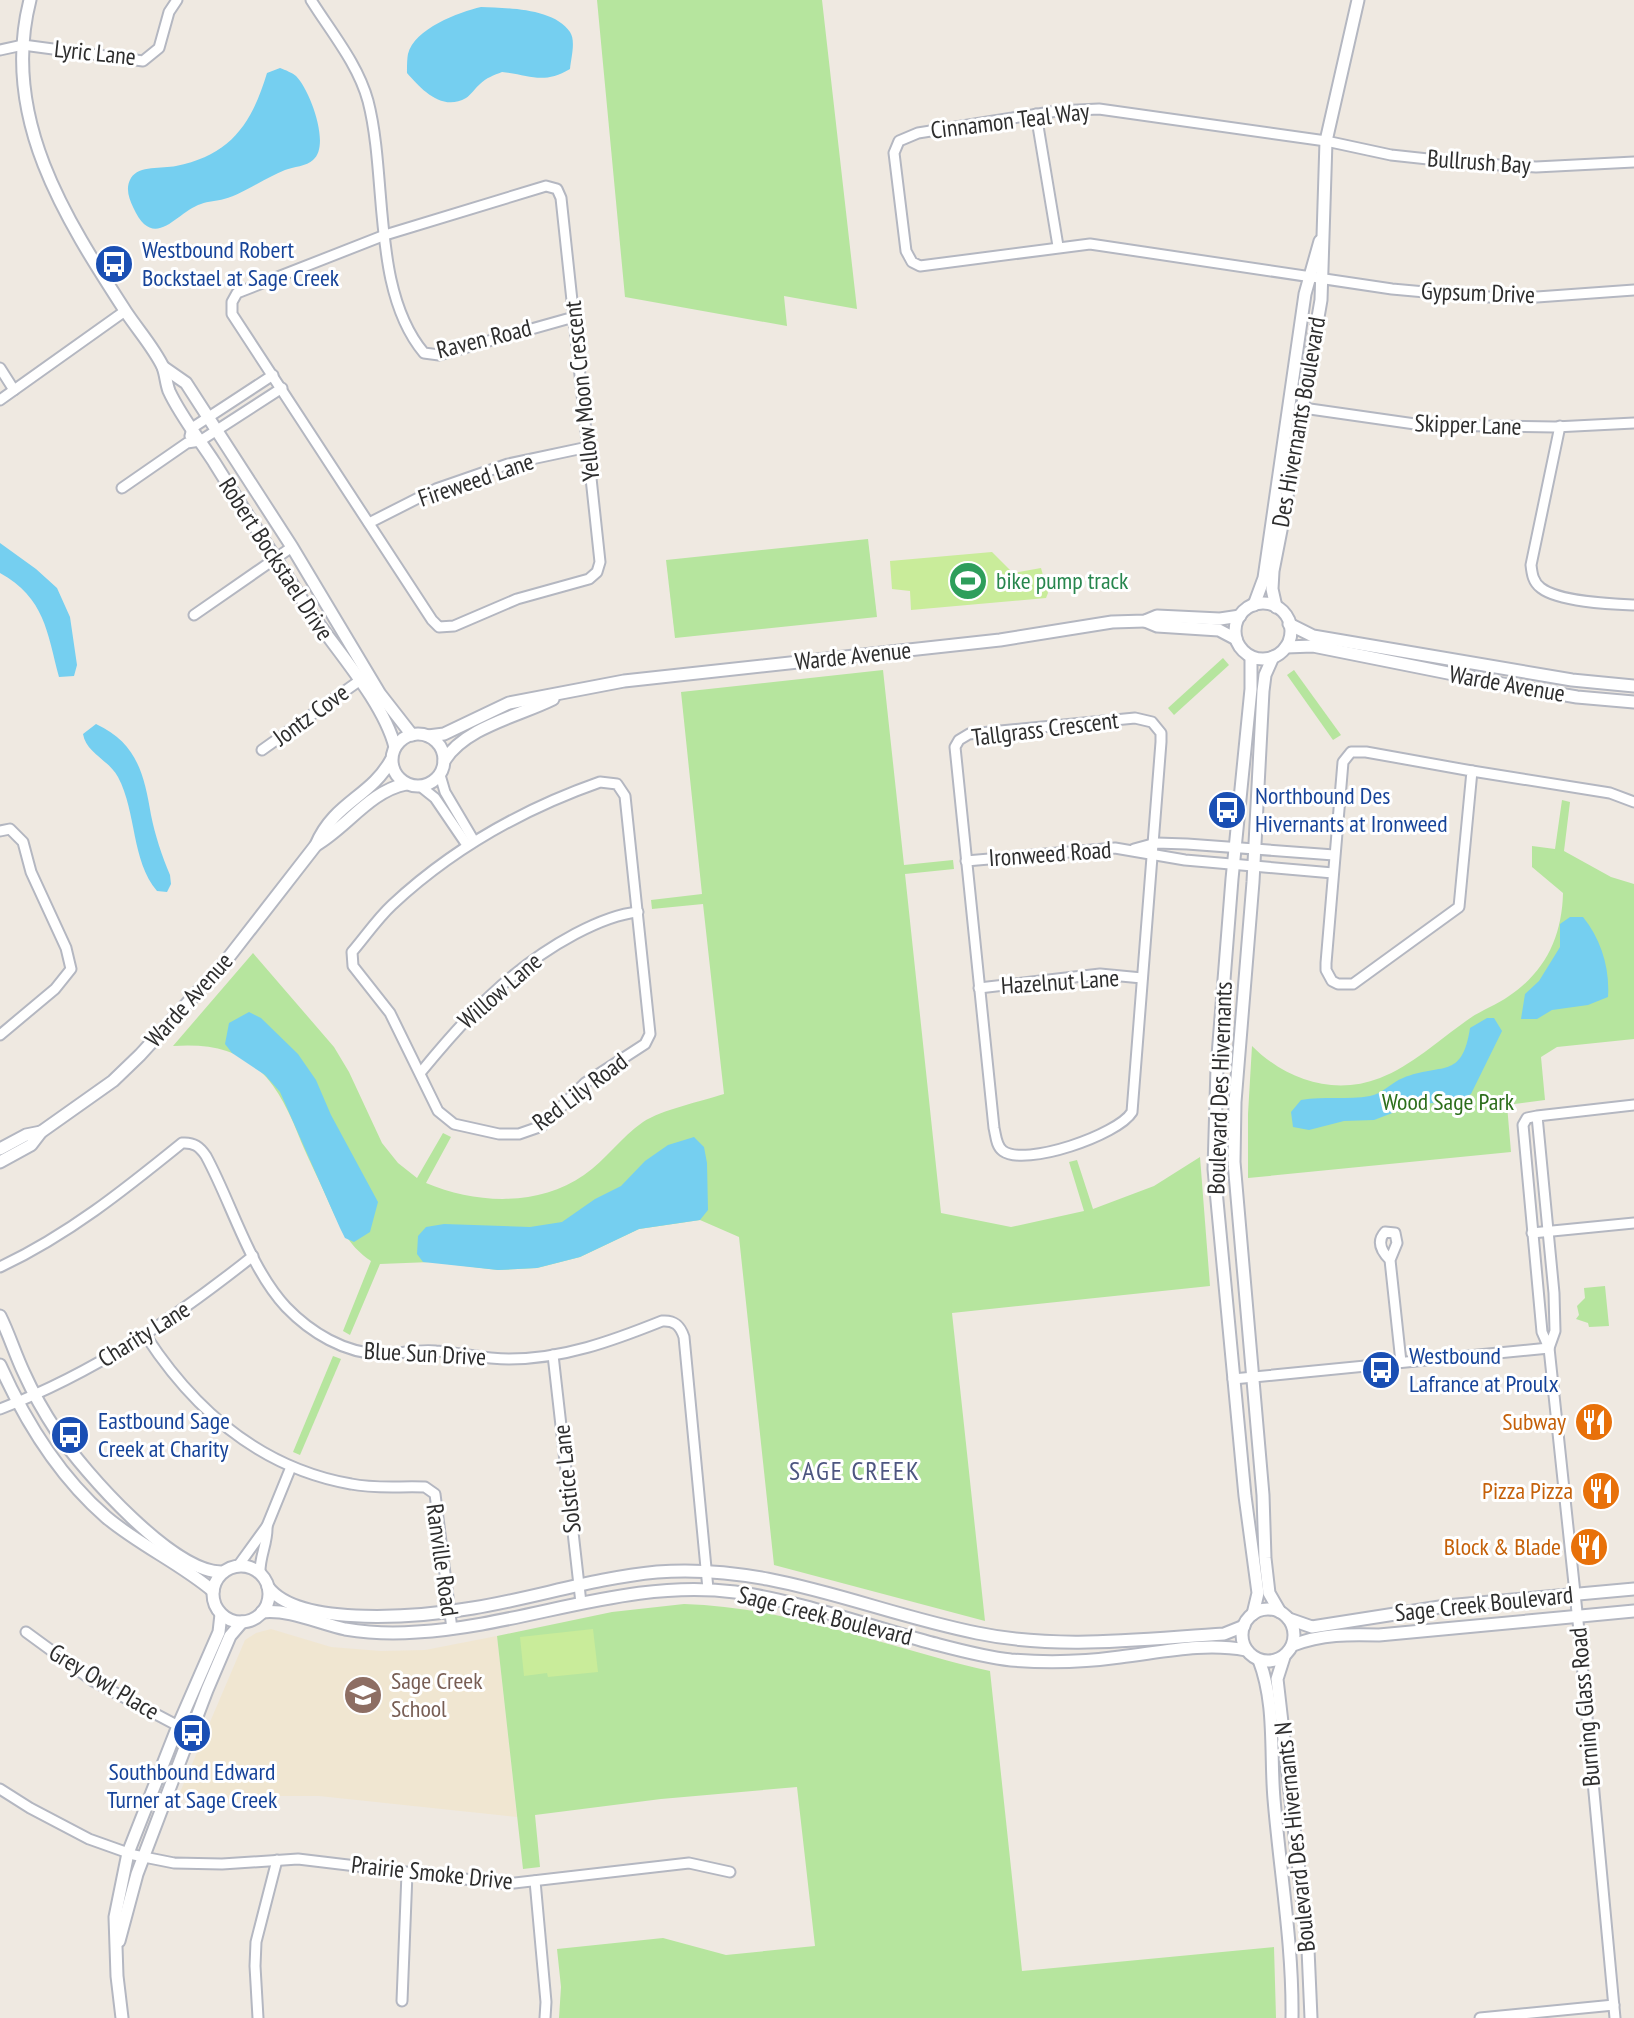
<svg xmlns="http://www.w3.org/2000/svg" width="1634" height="2018" viewBox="0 0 1634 2018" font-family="'PT Sans Narrow',sans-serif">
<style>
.education{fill:#f0e6d1}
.green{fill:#b6e59e}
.pitch{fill:#c9ec9a}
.water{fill:#75cff0}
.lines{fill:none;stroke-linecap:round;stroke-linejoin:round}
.minor-casing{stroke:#b4b7c1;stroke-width:13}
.tertiary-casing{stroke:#b4b7c1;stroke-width:15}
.minor{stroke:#fff;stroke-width:9}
.tertiary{stroke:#fff;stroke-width:11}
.labels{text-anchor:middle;stroke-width:6;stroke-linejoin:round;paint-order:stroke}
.street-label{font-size:24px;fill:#2e2e2e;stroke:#fff}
.transit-label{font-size:24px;fill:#164399;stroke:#fff;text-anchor:start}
.leisure-label{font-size:24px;fill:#27864d;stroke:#fff;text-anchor:start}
.park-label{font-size:24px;fill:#2c6e1b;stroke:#fff}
.food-label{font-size:24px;fill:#c56008;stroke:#fff;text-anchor:end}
.education-label{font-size:24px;fill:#785e54;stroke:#fff;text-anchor:start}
.neighbourhood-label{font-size:26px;letter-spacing:2px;fill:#4d5680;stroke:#fff}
</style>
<rect width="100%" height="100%" fill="#efe9e1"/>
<!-- education -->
<polygon class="education" points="271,1629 331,1647 381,1651 425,1650 497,1636 517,1817 319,1796 271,1796 220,1800 178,1797 245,1640 256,1633"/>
<!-- green -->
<g class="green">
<polygon points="597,0 822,0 857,309 784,296 787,326 625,297"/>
<polygon points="868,539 877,617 675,638 666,560"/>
<polygon points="1223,658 1229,665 1174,715 1168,708"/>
<path d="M883 670 904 865 953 860 954 869 905 874 941 1213 1011 1227 1084 1211 1069 1162 1077 1160 1093 1209 1154 1186 1200 1157 1210 1286 952 1313 985 1621 774 1565 739 1237 700 1220 639 1229 580 1257 537 1268 498 1270 431 1262 380 1264 350 1335 343 1331 371 1261C347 1245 338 1223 326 1196 317 1175 306 1155 298 1134 273 1071 244 1041 173 1046L253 953 334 1047 349 1072 382 1143 398 1163 417 1178 443 1133 451 1137 426 1183C476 1204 538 1207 584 1175 606 1160 621 1137 643 1122 661 1110 702 1101 724 1094L703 904 652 909 651 900 702 894 681 692Z"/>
<polygon points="1294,670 1341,735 1333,740 1287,675"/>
<path d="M1562 800 1570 802 1564 851 1611 877 1634 884V1039L1557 1047 1541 1057 1545 1100 1507 1105 1511 1152 1248 1178V1114L1252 1046C1286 1080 1334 1096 1380 1078 1411 1066 1439 1040 1466 1021 1479 1011 1495 1006 1509 996 1545 972 1562 937 1563 893L1532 867V846L1555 849Z"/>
<polygon points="1605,1286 1609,1326 1589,1327 1588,1323 1576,1319 1579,1315 1577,1306 1585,1298 1584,1288"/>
<polygon points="333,1356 341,1359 300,1455 293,1452"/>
<path d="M684 1604C790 1607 888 1648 990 1671L1022 1971 1274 1947 1276 2018H559L561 1987 557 1949 663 1938 726 1955 815 1946 797 1787 661 1799 535 1815 540 1867 523 1869 497 1636 612 1612Z"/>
</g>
<!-- pitch -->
<g class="pitch">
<polygon points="992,552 1013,573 1041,568 1048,593 1046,598 911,610 910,591 892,589 890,561"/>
<polygon points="593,1629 598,1672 548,1677 547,1673 524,1676 520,1637"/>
</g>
<!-- water -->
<g class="water">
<path d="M481 7C506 8 554 8 570 32 576 41 571 58 570 69 543 85 530 75 502 72 494 75 486 78 480 84 475 88 471 95 466 98 442 112 421 89 407 73 407 67 407 59 408 54 414 29 459 12 481 7Z"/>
<path d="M280 68C285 70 293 73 296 76 310 90 331 146 313 160 307 166 293 167 285 170 275 174 266 179 257 184 247 189 236 196 224 199 217 201 208 201 201 204 177 211 154 254 133 207 129 198 125 188 131 178 139 165 162 169 176 166 231 155 252 123 267 73Z"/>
<path d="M0 543 36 569 57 588 70 617 77 665 74 676 59 677C47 632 45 598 0 573Z"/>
<path d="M96 724C137 743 144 774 151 815 155 835 162 856 170 875L171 884 167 892 157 891C131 860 137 813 118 777 109 760 86 753 83 734Z"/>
<path d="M1570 917H1583C1601 939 1610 968 1608 997L1588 1005 1552 1010 1537 1019H1521L1525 994 1539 981 1560 947V924Z"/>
<polygon points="249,1012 261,1018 298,1054 316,1080 331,1115 378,1202 370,1232 354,1242 345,1238 340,1228 280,1092 265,1075 232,1053 225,1044 229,1023"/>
<path d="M1487 1018H1494L1502 1031 1471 1094 1455 1102 1416 1104 1374 1120 1344 1121 1309 1130 1293 1127 1291 1112 1301 1100C1324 1096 1348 1100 1370 1096 1382 1094 1392 1082 1403 1078 1441 1062 1462 1081 1470 1028Z"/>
<polygon points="694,1137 704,1147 707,1163 708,1210 700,1220 639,1229 580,1257 537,1268 498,1270 423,1262 417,1254 418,1236 426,1227 444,1224 530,1227 562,1222 595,1199 621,1186 645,1161 668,1145"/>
</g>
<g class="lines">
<!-- minor casing -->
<g class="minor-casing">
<g id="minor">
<path d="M311 0C331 32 358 64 368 101 388 178 371 290 424 353L439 355 574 317"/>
<polyline points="0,50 23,45 143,61 159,48 169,12 177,0"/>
<polyline points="1036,114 1058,246"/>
<polyline points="1634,162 1536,167 1465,163 1391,155 1326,141 1099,109 1057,111 918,133 899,141 894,153 906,251 912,262 920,266 1090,244 1392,289 1480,297 1537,297 1634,290"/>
<polygon points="546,186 557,189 561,198 600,562 597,572 589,579 517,599 454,626 439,627 432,620 232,314 232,302 237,293 385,235"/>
<polyline points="0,368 14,390"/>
<polyline points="0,400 125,311"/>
<polyline points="1303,408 1422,425 1555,427 1634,423"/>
<path d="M1560 426 1531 565C1532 574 1533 582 1541 588 1559 602 1611 604 1634 605"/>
<polyline points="190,436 192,428 273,375"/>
<polyline points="122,488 187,443 200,441 282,388"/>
<polyline points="369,523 436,489 508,464 588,447"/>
<polyline points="194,615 292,547"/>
<path d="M1135 718 1152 722 1161 733V742L1132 1112C1118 1135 1025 1167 1003 1151 996 1146 996 1136 994 1128L955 747 959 740 969 734Z"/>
<polyline points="262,750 359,681"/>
<polygon points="1351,752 1366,752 1472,771 1459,907 1353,984 1338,984 1332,981 1326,970 1326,963 1343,762"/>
<polyline points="1472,771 1610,793 1634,802"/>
<polyline points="440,775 445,792 474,841"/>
<path d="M600 782 617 784 625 796 650 1034 645 1044 585 1083 542 1126 519 1134H499L454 1124 438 1111 390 1013 353 966 352 952C365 937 377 919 392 905 452 849 523 809 600 782Z"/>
<polyline points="420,786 435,798 467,845"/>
<polyline points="0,831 10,829 23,842 31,872 66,948 71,969 55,989 0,1035"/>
<polyline points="1134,849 1156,843 1187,844 1334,855"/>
<polyline points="966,861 1115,848 1185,860 1333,873"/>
<polyline points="979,988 1100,974 1142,978"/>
<path d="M421 1072C466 1017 511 968 575 934 594 924 616 914 638 912"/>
<polyline points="1537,1116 1554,1293 1555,1331 1549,1348 1542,1332 1523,1125 1527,1118 1537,1116 1634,1105"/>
<polyline points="1532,1233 1634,1223"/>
<path d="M1390 1260 1397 1243 1395 1233 1385 1232C1376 1242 1382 1252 1390 1260L1401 1362"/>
<path d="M0 1267C68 1235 124 1190 182 1143 194 1142 200 1147 206 1156 232 1204 249 1267 286 1307 310 1332 345 1354 382 1354 400 1354 418 1349 436 1351 461 1353 484 1359 509 1359 563 1359 612 1341 662 1321 674 1320 680 1325 684 1337L708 1589"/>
<path d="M146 1336C195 1411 260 1468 351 1484 375 1489 400 1486 425 1487L435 1494 452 1629"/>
<polyline points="553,1355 581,1603"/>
<polyline points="1233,1379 1549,1348 1579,1631 1615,2018"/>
<path d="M0 1409C94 1373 175 1318 253 1256"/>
<polyline points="238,1566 267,1526 291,1467"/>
<path d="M260 1574C259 1557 268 1543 267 1526"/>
<polyline points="26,1632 93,1681 184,1729"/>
<polyline points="0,1789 30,1808 89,1839 134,1855 174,1863 222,1864 298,1859 506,1884 689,1863 730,1872"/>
<polyline points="535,1881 546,2002 545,2018"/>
<polyline points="402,2001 407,1873"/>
<polyline points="258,2018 255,1966 256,1942 277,1860"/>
<polyline points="1480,2018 1614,2005"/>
</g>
</g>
<!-- tertiary casing -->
<g class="tertiary-casing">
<g id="tertiary">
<path d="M30 0C0 117 65 218 126 312 138 330 154 348 163 367 166 375 166 383 169 391 180 415 199 439 214 462 245 512 277 561 309 610 336 650 383 701 395 747"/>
<polyline points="163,367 186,383 292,547 380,694 412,735"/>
<circle cx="1263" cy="631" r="28"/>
<polyline points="1254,605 1264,578 1305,294 1320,241"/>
<polyline points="1276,607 1272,589 1273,571 1282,525 1321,300 1326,141 1358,0"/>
<polyline points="1145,621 1157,626 1219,630 1236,639"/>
<polyline points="1289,624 1313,636 1572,680 1634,686"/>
<polyline points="1286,647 1313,646 1513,686 1577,697 1634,702"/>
<polyline points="1251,657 1251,689 1232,879 1217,1068 1214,1169 1245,1496 1258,1593 1253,1614"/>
<polyline points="1273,657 1265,675 1263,691 1253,882 1235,1102 1234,1162 1263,1495 1265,1558 1269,1593 1280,1612"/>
<circle cx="418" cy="760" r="26"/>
<polyline points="428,736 444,734 509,703 624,681 1000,640 1112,622 1145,621 1157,616 1220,619 1240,616"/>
<path d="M444 761C465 727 519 716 553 699"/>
<path d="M316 845C347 827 370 791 406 784"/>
<polyline points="0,1149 26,1135 41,1132"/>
<path d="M0 1162 31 1145 41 1132 113 1081 140 1055 225 962 316 845C334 802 371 797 391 760"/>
<path d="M0 1316C9 1334 15 1354 24 1373 33 1393 45 1414 57 1432 84 1472 174 1574 223 1572"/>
<path d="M0 1365C25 1421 59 1476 106 1517 139 1545 180 1563 213 1591"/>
<circle cx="241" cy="1594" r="28"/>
<path d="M268 1587C300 1629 426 1616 473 1608 535 1598 594 1578 657 1572 772 1563 867 1611 977 1633 1058 1650 1142 1639 1224 1634L1244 1626"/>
<circle cx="1268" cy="1635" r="26"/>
<path d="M262 1612C290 1609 318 1623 345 1629 369 1633 393 1634 417 1632 524 1626 626 1578 735 1592 799 1601 865 1625 928 1642 955 1649 983 1657 1011 1660 1048 1663 1084 1662 1120 1657 1162 1652 1204 1642 1246 1650"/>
<polyline points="1289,1619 1312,1627 1446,1606 1634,1589"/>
<path d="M1293 1645C1322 1634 1349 1634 1379 1635L1634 1611"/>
<polyline points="1284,1657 1277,1679 1308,1949 1311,2018"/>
<path d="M1259 1660C1276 1704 1270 1753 1274 1799 1280 1872 1293 1945 1292 2018"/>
<polyline points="119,1941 137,1874 207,1690 230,1636 242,1622"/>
<polyline points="122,2018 117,1976 115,1917 128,1853 178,1726 219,1632 221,1614"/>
</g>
</g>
<!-- minor -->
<use href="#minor" class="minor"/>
<!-- tertiary -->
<use href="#tertiary" class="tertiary"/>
</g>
<!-- icons -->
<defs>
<g id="bus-disc" transform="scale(2)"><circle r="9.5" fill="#1a4fb4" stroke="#fff"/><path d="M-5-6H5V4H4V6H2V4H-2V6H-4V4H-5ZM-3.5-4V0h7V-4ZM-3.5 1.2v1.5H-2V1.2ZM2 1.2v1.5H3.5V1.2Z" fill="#fff"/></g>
<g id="stadium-disc" transform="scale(2)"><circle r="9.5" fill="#2e9e5b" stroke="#fff"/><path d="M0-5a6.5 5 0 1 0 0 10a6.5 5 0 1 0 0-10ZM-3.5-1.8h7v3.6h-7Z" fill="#fff"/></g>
<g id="restaurant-disc" transform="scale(2)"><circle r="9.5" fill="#e8710a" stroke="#fff"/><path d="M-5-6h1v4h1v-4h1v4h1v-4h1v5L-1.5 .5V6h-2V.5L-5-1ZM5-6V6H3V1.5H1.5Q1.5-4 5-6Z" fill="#fff"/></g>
<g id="school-disc" transform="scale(2)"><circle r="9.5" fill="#8d6e63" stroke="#fff"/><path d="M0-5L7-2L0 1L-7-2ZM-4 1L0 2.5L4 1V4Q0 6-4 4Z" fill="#fff"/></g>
</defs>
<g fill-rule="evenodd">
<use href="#bus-disc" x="114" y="264"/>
<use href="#stadium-disc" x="968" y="581"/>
<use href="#bus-disc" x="1227" y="810"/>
<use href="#bus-disc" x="1381" y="1370"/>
<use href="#restaurant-disc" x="1594" y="1422"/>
<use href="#bus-disc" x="70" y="1435"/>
<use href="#restaurant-disc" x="1601" y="1491"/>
<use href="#restaurant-disc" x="1589" y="1547"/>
<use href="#school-disc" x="363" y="1695"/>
<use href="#bus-disc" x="192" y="1733"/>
</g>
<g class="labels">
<!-- street labels -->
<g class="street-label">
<text transform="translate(95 53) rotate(6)" y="8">Lyric Lane</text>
<text transform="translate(1010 121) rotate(-7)" y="8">Cinnamon Teal Way</text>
<text transform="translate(1479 162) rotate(4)" y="8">Bullrush Bay</text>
<text transform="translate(1478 293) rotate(2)" y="8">Gypsum Drive</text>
<text transform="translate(484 339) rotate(-14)" y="8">Raven Road</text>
<text transform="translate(582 391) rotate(-96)" y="8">Yellow Moon Crescent</text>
<text transform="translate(1299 422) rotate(-80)" y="8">Des Hivernants Boulevard</text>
<text transform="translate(1468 425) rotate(2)" y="8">Skipper Lane</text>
<text transform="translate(476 480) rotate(-19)" y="8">Fireweed Lane</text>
<text transform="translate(276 559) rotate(57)" y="8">Robert Bockstael Drive</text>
<text transform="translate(853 656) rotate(-6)" y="8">Warde Avenue</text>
<text transform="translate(1507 684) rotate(10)" y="8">Warde Avenue</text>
<text transform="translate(311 715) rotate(-36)" y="8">Jontz Cove</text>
<text transform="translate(1045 729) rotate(-7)" y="8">Tallgrass Crescent</text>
<text transform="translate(1050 854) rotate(-4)" y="8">Ironweed Road</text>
<text transform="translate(1060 982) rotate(-4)" y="8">Hazelnut Lane</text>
<text transform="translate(500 991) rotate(-41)" y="8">Willow Lane</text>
<text transform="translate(189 1000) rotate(-48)" y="8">Warde Avenue</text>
<text transform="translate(1220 1088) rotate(-88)" y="8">Boulevard Des Hivernants</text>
<text transform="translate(580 1092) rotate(-37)" y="8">Red Lily Road</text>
<text transform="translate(144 1334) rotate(-32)" y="8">Charity Lane</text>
<text transform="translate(425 1354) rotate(3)" y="8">Blue Sun Drive</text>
<text transform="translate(567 1479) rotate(-96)" y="8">Solstice Lane</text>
<text transform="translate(442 1560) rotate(82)" y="8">Ranville Road</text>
<text transform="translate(1484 1604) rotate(-6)" y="8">Sage Creek Boulevard</text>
<text transform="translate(825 1616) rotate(14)" y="8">Sage Creek Boulevard</text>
<text transform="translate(104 1682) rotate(31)" y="8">Grey Owl Place</text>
<text transform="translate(1585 1707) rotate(-95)" y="8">Burning Glass Road</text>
<text transform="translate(1295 1837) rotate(-96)" y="8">Boulevard Des Hivernants N</text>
<text transform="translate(432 1873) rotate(6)" y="8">Prairie Smoke Drive</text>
</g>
<!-- transit labels -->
<g class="transit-label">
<text x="142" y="258">Westbound Robert<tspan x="142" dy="28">Bockstael at Sage Creek</tspan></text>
<text x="1255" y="804">Northbound Des<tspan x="1255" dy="28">Hivernants at Ironweed</tspan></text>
<text x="1409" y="1364">Westbound<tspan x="1409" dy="28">Lafrance at Proulx</tspan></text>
<text x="98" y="1429">Eastbound Sage<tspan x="98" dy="28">Creek at Charity</tspan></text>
<text x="192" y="1780" text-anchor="middle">Southbound Edward<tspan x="192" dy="28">Turner at Sage Creek</tspan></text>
</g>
<!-- leisure labels -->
<g class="leisure-label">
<text x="996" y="589">bike pump track</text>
</g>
<!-- park labels -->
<g class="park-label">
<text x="1448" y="1110">Wood Sage Park</text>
</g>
<!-- food labels -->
<g class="food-label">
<text x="1566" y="1430">Subway</text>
<text x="1573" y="1499">Pizza Pizza</text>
<text x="1561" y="1555">Block &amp; Blade</text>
</g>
<!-- education labels -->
<g class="education-label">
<text x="391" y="1689">Sage Creek<tspan x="391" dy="28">School</tspan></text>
</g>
<!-- neighbourhood labels -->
<g class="neighbourhood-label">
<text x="855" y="1480">SAGE CREEK</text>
</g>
</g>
</svg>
